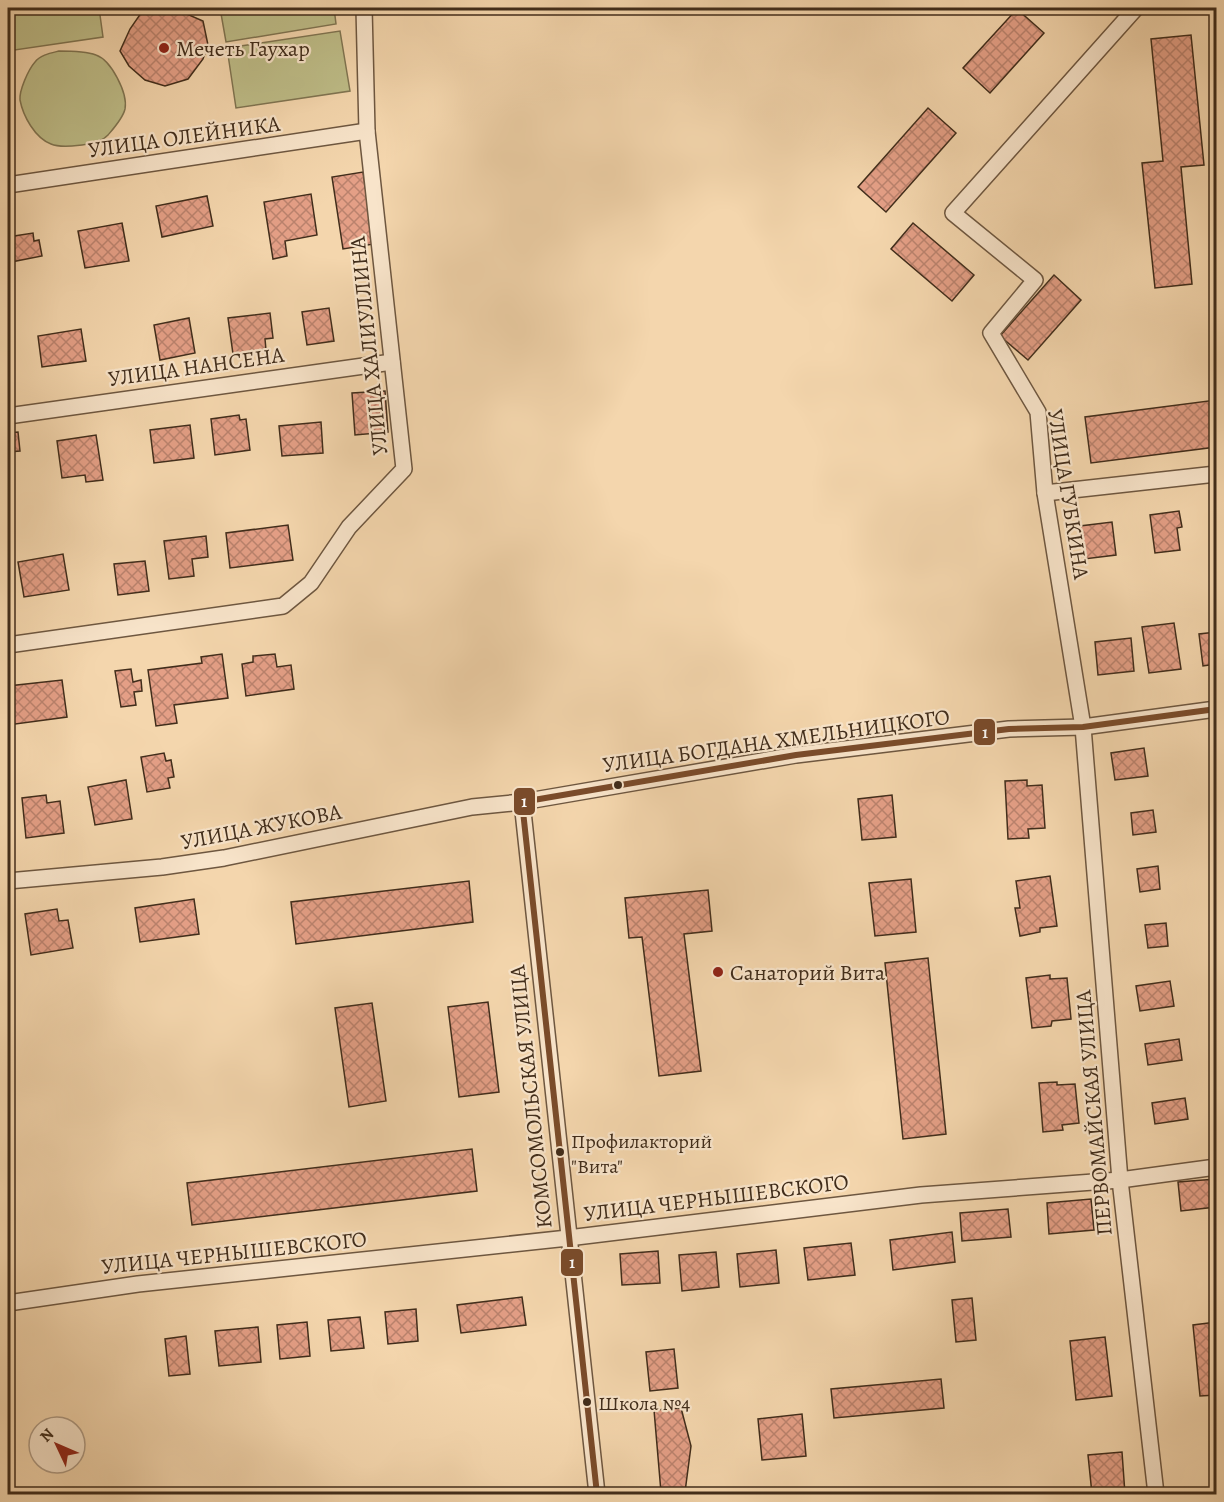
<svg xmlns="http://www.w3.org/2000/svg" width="1224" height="1502" viewBox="0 0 1224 1502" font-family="Alegreya,serif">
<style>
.green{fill:#bebd88;stroke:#807552;stroke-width:1.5}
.building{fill:url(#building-cross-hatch);stroke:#412d1b;stroke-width:1.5}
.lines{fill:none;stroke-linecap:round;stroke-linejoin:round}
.street-casing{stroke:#6e5740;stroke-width:18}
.street{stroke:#f8e4ca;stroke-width:15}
.bus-1-casing{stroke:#f8e4ca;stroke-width:10}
.bus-1{stroke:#7a4b2a;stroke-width:6}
.poi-dot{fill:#8f2418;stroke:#f8e4ca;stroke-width:2}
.bus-dot{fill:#412d1b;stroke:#f8e4ca;stroke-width:2}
.labels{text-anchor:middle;stroke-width:4.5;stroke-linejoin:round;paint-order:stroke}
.bus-label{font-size:20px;fill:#412d1b;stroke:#f8e4ca;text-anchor:start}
.poi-label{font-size:22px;fill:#412d1b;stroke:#f8e4ca;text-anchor:start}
.street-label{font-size:22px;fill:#412d1b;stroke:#f8e4ca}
.line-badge{stroke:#f8e4ca;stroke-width:2}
.badge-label{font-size:16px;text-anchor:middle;font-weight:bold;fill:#fff}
</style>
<defs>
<pattern id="building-cross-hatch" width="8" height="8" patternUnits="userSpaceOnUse" patternTransform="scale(1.5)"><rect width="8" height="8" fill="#e49f86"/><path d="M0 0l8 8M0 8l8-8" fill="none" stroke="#ba826d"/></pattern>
</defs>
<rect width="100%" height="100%" fill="#f4d6ad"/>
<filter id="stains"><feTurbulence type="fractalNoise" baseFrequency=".00333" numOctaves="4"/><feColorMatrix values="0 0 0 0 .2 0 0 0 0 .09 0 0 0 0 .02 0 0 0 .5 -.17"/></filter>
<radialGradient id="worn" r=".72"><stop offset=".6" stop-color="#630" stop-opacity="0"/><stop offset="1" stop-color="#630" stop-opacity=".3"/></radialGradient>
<!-- green -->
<g class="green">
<polygon points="8,8 99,8 103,37 8,51"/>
<polygon points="220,8 334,8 336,24 226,42"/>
<polygon points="340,31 350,91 236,108 227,48"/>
<path d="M59 51C71 51 85 51 96 55 111 60 128 93 125 109 123 118 114 128 108 135 102 142 91 144 82 145 73 146 60 148 51 144 35 138 23 116 20 100 19 91 28 70 35 62 40 55 51 53 59 51Z"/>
</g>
<!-- building -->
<g class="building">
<polygon points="154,8 173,8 203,21 208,45 203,59 188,79 165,86 145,80 129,66 120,51 130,29 141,13"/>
<polygon points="1017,9 1044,33 990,93 963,68"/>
<polygon points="1191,35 1204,165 1181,167 1192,284 1155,288 1142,163 1163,161 1151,39"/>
<polygon points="928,108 956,133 886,212 858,187"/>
<polygon points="363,172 374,244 343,249 332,177"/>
<polygon points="311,194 317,235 285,241 287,256 273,259 264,202"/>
<polygon points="207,196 213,226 162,237 156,206"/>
<polygon points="122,223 129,261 85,268 78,231"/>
<polygon points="913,223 974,275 952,301 891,249"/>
<polygon points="33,233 34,241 39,240 42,256 11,262 8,237"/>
<polygon points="1054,275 1081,300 1028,360 1000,336"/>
<polygon points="329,308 334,341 307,345 302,312"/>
<polygon points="270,313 273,338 265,339 266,350 233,354 228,318"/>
<polygon points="189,318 195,353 160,360 154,325"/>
<polygon points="81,329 86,361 42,367 38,336"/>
<polygon points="385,391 388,432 355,435 352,393"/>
<polygon points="1216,400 1216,447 1091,463 1085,417"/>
<polygon points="239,415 240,420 246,419 250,450 215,455 211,419"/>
<polygon points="321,422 323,453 282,456 279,426"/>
<polygon points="190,425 194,458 154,463 150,430"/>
<polygon points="18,432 20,451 8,452 8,433"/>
<polygon points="96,435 103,480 86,482 85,475 62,478 57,441"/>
<polygon points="1179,511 1182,527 1177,528 1180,550 1155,553 1150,515"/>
<polygon points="1216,516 1216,545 1214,545 1210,517"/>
<polygon points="1112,522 1116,555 1084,559 1080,526"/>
<polygon points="288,525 293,560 230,568 226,533"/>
<polygon points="206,536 208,557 192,559 194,576 169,579 164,541"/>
<polygon points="63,554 69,590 24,597 18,562"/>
<polygon points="145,561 149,591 118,595 114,564"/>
<polygon points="1174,623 1181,669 1149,673 1142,627"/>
<polygon points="1216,632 1216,664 1203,666 1199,634"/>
<polygon points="1131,638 1134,671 1098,675 1095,642"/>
<polygon points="222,654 228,698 174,705 177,723 156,726 148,670 202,663 201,657"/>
<polygon points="275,654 277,667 291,665 294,689 246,696 242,664 253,662 253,656"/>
<polygon points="131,669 133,682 141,680 142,691 134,692 136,705 121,707 115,671"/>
<polygon points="62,680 67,717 8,725 8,686"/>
<polygon points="1144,748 1148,776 1115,780 1111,753"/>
<polygon points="164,753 166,761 171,760 174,777 168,778 170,788 147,792 141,757"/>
<polygon points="126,780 132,819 95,825 88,787"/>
<polygon points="1027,780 1027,786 1042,785 1045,828 1028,829 1029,838 1008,839 1005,781"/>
<polygon points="46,795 47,803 60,801 64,833 26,838 22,798"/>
<polygon points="892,795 896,837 862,840 858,799"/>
<polygon points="1153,810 1156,832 1133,835 1131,813"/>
<polygon points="1158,866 1160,889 1140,892 1137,869"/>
<polygon points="1050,876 1057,926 1040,928 1040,932 1020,936 1015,908 1020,908 1016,881"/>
<polygon points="911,879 916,932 875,936 869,883"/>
<polygon points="469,881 473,922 296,944 291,902"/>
<polygon points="708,890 712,931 684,934 701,1071 659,1076 642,937 629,938 625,898"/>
<polygon points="194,899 199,934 140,942 135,908"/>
<polygon points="57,909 59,921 68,920 73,948 31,955 25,914"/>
<polygon points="1166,923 1168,946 1148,948 1145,925"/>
<polygon points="928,958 946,1134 903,1139 885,963"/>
<polygon points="1050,975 1050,979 1067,978 1071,1019 1052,1021 1051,1026 1032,1028 1026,978"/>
<polygon points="1170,981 1174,1006 1140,1011 1136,986"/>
<polygon points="488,1002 499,1092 459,1097 448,1007"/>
<polygon points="372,1003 386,1101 349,1107 335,1008"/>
<polygon points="1179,1039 1182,1060 1148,1065 1145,1044"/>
<polygon points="1057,1082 1057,1085 1075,1084 1079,1123 1062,1125 1063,1130 1043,1132 1039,1083"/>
<polygon points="1185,1098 1188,1119 1155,1124 1152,1103"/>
<polygon points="472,1149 477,1191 192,1225 187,1183"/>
<polygon points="1216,1179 1216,1207 1181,1211 1178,1182"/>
<polygon points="1091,1199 1094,1230 1049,1234 1047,1203"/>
<polygon points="1008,1209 1011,1237 962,1241 960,1213"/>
<polygon points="952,1232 955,1262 893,1270 890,1240"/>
<polygon points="851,1243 855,1275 808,1280 804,1248"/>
<polygon points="776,1250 779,1283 740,1287 737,1254"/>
<polygon points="658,1251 660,1283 622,1285 620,1254"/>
<polygon points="716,1252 719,1287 682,1291 679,1255"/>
<polygon points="522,1297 526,1325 461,1333 457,1305"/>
<polygon points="972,1298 976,1340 956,1342 952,1300"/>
<polygon points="416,1309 418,1341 388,1344 385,1312"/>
<polygon points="360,1317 364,1348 331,1351 328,1320"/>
<polygon points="307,1322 310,1356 280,1359 277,1325"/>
<polygon points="1216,1322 1216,1395 1200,1396 1193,1325"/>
<polygon points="258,1327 261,1362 219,1366 215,1331"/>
<polygon points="186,1336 190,1374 169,1376 165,1339"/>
<polygon points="1105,1337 1112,1396 1076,1400 1070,1341"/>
<polygon points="674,1349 678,1388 650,1391 646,1352"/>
<polygon points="941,1379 944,1408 834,1418 831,1389"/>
<polygon points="681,1408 691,1446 685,1492 661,1492 654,1410"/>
<polygon points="802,1414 806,1456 762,1460 758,1419"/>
<polygon points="1122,1452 1125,1494 1092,1494 1088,1455"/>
</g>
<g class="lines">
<!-- street casing -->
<g class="street-casing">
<g id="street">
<polyline points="1136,8 953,213 1035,280 991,333 1038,412 1045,493 1083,727 1120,1180 1156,1494"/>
<polyline points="8,185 367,131"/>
<polyline points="8,416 392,362"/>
<polyline points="1045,493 1216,474"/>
<polyline points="8,645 283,606 311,583 349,527 404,469 367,131 364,8"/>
<polyline points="522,802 597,1494"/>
<polyline points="8,881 162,867 224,858 472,807 522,802 796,755 1009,729 1083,727 1216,709"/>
<polyline points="8,1303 138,1284 568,1238 921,1195 1120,1180 1216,1167"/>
</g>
</g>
<!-- street -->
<use href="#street" class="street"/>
<!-- bus-1 casing -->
<g class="bus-1-casing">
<polyline id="bus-1" points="597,1494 522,802 796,755 1009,729 1083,727 1216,709"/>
</g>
<!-- bus-1 -->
<use href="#bus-1" class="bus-1"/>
</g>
<!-- markers -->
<g class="poi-dot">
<circle cx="164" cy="48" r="6"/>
<circle cx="718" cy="972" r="6"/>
</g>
<g class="bus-dot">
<circle cx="618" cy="785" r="5"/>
<circle cx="560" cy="1152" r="5"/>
<circle cx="587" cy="1402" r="5"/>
</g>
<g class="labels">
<!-- bus labels -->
<g class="bus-label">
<text x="571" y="1148">Профилакторий<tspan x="571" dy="25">"Вита"</tspan></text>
<text x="598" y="1410">Школа №4</text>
</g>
<!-- poi labels -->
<g class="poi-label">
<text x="176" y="56">Мечеть Гаухар</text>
<text x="730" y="980">Санаторий Вита</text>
</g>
<!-- street labels -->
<g class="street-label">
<text transform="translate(184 136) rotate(-8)" y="8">УЛИЦА ОЛЕЙНИКА</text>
<text transform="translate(368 346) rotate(-96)" y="8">УЛИЦА ХАЛИУЛЛИНА</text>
<text transform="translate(196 366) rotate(-8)" y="8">УЛИЦА НАНСЕНА</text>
<text transform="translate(1069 494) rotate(81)" y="8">УЛИЦА ГУБКИНА</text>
<text transform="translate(776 740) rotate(-8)" y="8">УЛИЦА БОГДАНА ХМЕЛЬНИЦКОГО</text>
<text transform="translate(261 826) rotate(-11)" y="8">УЛИЦА ЖУКОВА</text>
<text transform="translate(530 1097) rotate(-96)" y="8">КОМСОМОЛЬСКАЯ УЛИЦА</text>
<text transform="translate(1093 1113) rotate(-95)" y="8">ПЕРВОМАЙСКАЯ УЛИЦА</text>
<text transform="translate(716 1197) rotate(-7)" y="8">УЛИЦА ЧЕРНЫШЕВСКОГО</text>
<text transform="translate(234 1252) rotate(-6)" y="8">УЛИЦА ЧЕРНЫШЕВСКОГО</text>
</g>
</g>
<g class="line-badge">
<rect x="973" y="718" width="23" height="28" rx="6" fill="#7a4b2a"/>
<rect x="513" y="787" width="23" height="29" rx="6" fill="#7a4b2a"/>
<rect x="560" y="1248" width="24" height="29" rx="6" fill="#7a4b2a"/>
</g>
<g class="badge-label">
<text x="985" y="738">1</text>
<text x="524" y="807">1</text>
<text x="572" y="1268">1</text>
</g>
<!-- margin -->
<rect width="1224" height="1502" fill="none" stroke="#f4d6ad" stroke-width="30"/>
<rect x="9" y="9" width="1206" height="1484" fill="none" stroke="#412d1b" stroke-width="3"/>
<rect x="15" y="15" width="1194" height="1472" fill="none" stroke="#412d1b" stroke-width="1.5"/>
<!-- north arrow -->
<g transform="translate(57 1445) rotate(314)"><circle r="28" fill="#f8e4ca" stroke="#af9b84" stroke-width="1.5"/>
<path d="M0-4.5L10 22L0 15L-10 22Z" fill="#8f2418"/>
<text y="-9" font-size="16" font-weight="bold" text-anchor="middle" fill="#412d1b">N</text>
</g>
<rect width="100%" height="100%" filter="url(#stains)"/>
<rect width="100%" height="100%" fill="url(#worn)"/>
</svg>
